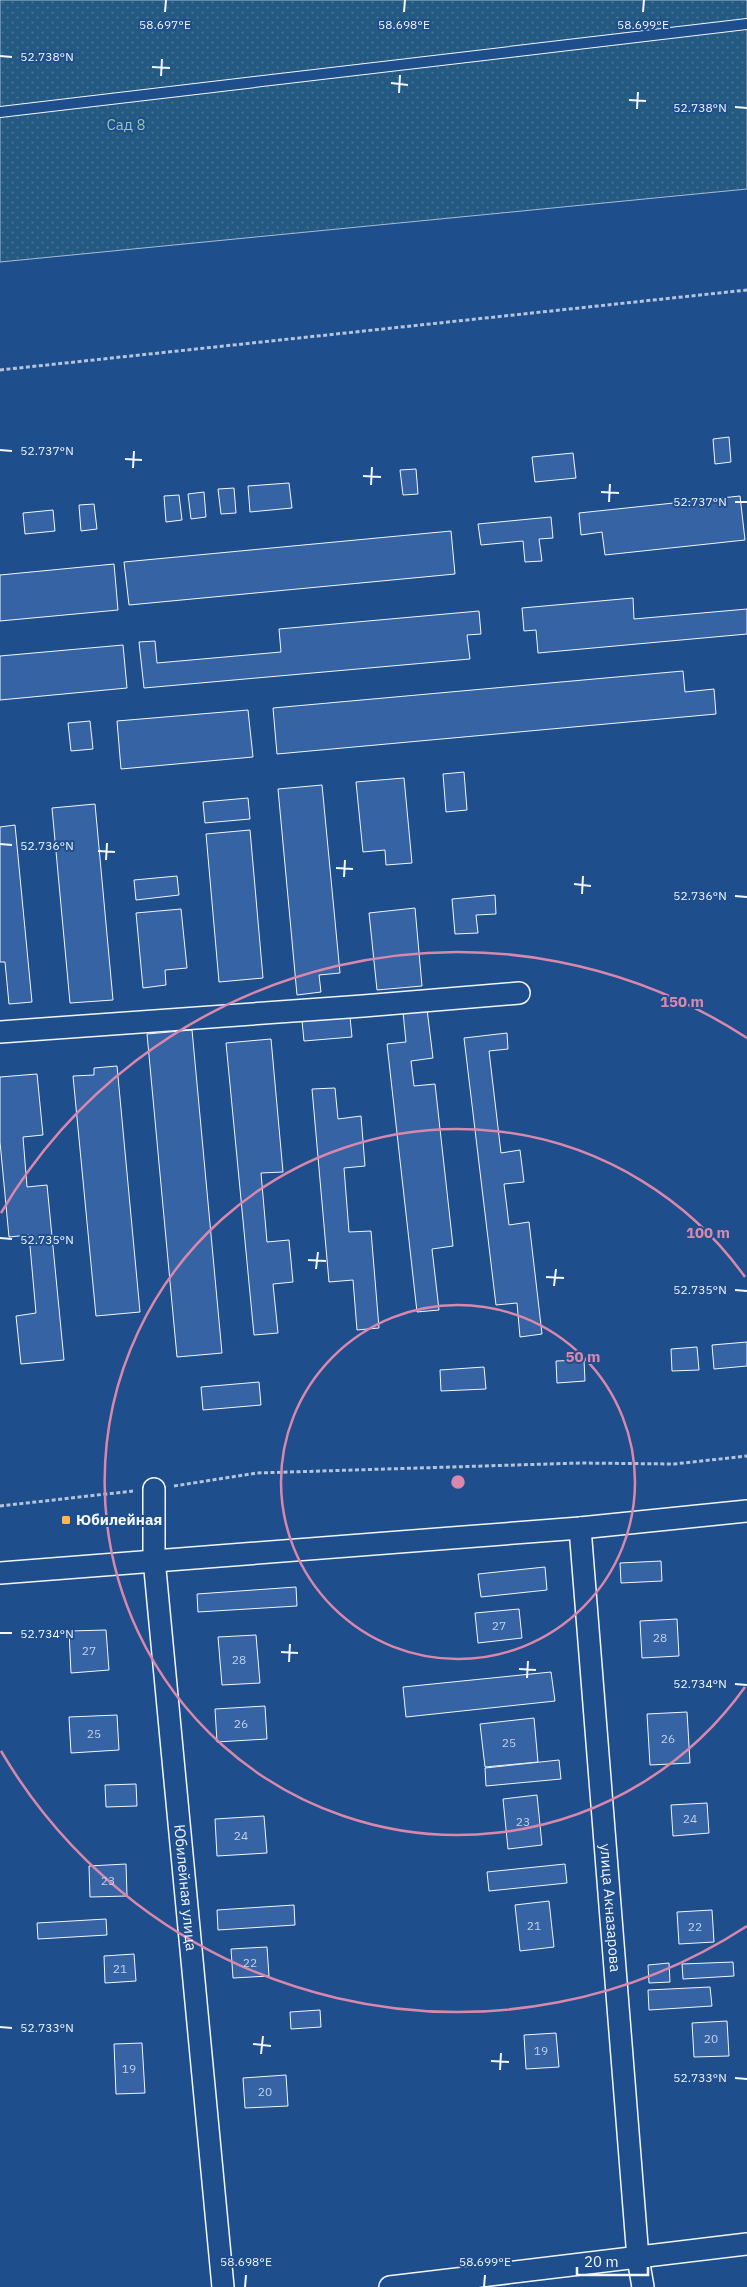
<svg xmlns="http://www.w3.org/2000/svg" width="747" height="2287" viewBox="0 0 747 2287" font-family="'IBM Plex Sans',sans-serif">
<style>
.park{fill:url(#park-dots);stroke:#a8bbd7}
.building{fill:#3563a3;stroke:#f2f6ff}
.lines{fill:none;stroke-linecap:round;stroke-linejoin:round}
.lane-casing{stroke:#f2f6ff;stroke-width:12}
.street-casing{stroke:#f2f6ff;stroke-width:24}
.path{stroke:#b3c4dc;stroke-width:3;stroke-dasharray:4 2.5;stroke-linecap:butt}
.lane{stroke:#1f4e8c;stroke-width:10}
.street{stroke:#1f4e8c;stroke-width:21}
.ticks{fill:none;stroke:#f2f6ff;stroke-width:2}
.ring{fill:none;stroke:#da87ad;stroke-width:2.5}
.poi-dot{fill:#ffb74d;stroke:#1f4e8c;stroke-width:2}
.labels{text-anchor:middle;stroke-width:4;stroke-linejoin:round;paint-order:stroke}
.number-label{font-size:12px;fill:#c3d1e8}
.park-label{font-size:15px;fill:#97c8a6;stroke:#1f4e8c}
.poi-label{font-size:15px;font-weight:bold;fill:#f2f6ff;stroke:#1f4e8c;text-anchor:start}
.street-label{font-size:15px;fill:#f2f6ff;stroke:#1f4e8c}
.ticks-label{font-size:12px;text-anchor:middle;fill:#f2f6ff;stroke:#1f4e8c;stroke-width:4;stroke-linejoin:round;paint-order:stroke}
.centre{fill:#da87ad;stroke:#1f4e8c;stroke-width:2.5}
.ring-label{font-size:15px;text-anchor:middle;font-weight:bold;fill:#da87ad;stroke:#1f4e8c;stroke-width:4;stroke-linejoin:round;paint-order:stroke}
</style>
<defs>
<pattern id="park-dots" width="8" height="8" patternUnits="userSpaceOnUse" patternTransform="scale(1.25)"><rect width="8" height="8" fill="#245a82"/><path d="M2 2h.1M6 6h.1" fill="none" stroke="#447295" stroke-width="1.8" stroke-linecap="round"/></pattern>
</defs>
<rect width="100%" height="100%" fill="#1f4e8c"/>
<!-- park -->
<polygon class="park" points="0,0 747,0 747,189 0,262"/>
<!-- building -->
<g class="building">
<polygon points="729,437 731,462 715,464 713,439"/>
<polygon points="573,453 576,478 535,482 532,457"/>
<polygon points="416,469 418,494 403,495 400,470"/>
<polygon points="289,483 292,508 250,512 248,486"/>
<polygon points="234,488 236,513 221,514 218,489"/>
<polygon points="204,492 206,517 191,519 188,494"/>
<polygon points="179,495 182,520 166,522 164,496"/>
<polygon points="740,496 745,540 605,555 602,532 581,535 579,513"/>
<polygon points="94,504 97,529 81,531 79,505"/>
<polygon points="53,510 55,531 25,534 23,513"/>
<polygon points="551,517 553,538 539,539 542,561 525,562 523,541 481,545 478,524"/>
<polygon points="451,531 455,574 129,605 124,562"/>
<polygon points="114,564 118,610 0,621 0,575"/>
<polygon points="633,598 634,619 747,609 747,634 538,653 536,630 524,631 522,608"/>
<polygon points="479,611 481,634 467,635 470,659 144,688 139,642 155,641 157,663 281,652 279,629"/>
<polygon points="123,645 127,688 0,700 0,656"/>
<polygon points="683,671 685,692 714,689 716,714 277,754 273,708"/>
<polygon points="248,710 253,757 121,769 117,721"/>
<polygon points="90,721 93,749 71,751 68,723"/>
<polygon points="464,772 467,810 446,812 443,774"/>
<polygon points="404,778 412,863 386,865 385,850 363,852 356,782"/>
<polygon points="322,785 340,973 319,975 321,992 297,995 278,789"/>
<polygon points="248,798 250,819 205,823 203,802"/>
<polygon points="95,804 113,1000 70,1003 52,808"/>
<polygon points="15,825 32,1002 9,1004 5,962 0,962 0,827"/>
<polygon points="250,830 263,978 219,982 206,834"/>
<polygon points="177,876 179,895 136,900 134,880"/>
<polygon points="495,895 496,914 476,915 478,933 455,934 452,899"/>
<polygon points="415,908 422,986 377,990 369,913"/>
<polygon points="181,909 187,968 165,970 166,985 143,988 136,913"/>
<polygon points="427,1009 433,1058 411,1061 414,1086 435,1084 453,1246 432,1249 439,1310 417,1312 387,1044 406,1042 403,1012"/>
<polygon points="350,1017 352,1037 304,1041 302,1021"/>
<polygon points="192,1030 222,1353 177,1357 147,1034"/>
<polygon points="507,1033 508,1049 489,1051 501,1153 520,1150 524,1182 504,1184 509,1225 529,1222 542,1334 520,1337 517,1303 496,1305 464,1038"/>
<polygon points="271,1039 283,1172 261,1173 267,1242 289,1240 293,1282 273,1284 278,1333 254,1335 226,1043"/>
<polygon points="117,1066 140,1312 96,1316 73,1076 94,1075 94,1068"/>
<polygon points="37,1074 43,1135 23,1137 27,1187 47,1185 64,1360 21,1364 16,1316 36,1313 29,1235 9,1237 0,1142 0,1077"/>
<polygon points="335,1088 338,1119 361,1116 365,1166 344,1168 349,1232 371,1231 379,1328 357,1330 353,1280 329,1282 312,1089"/>
<polygon points="747,1342 747,1366 714,1369 712,1345"/>
<polygon points="697,1347 699,1370 672,1371 671,1349"/>
<polygon points="584,1360 585,1381 557,1383 556,1361"/>
<polygon points="484,1367 486,1389 441,1391 440,1370"/>
<polygon points="259,1382 261,1405 203,1410 201,1387"/>
<polygon points="661,1561 662,1581 621,1583 620,1563"/>
<polygon points="545,1567 547,1590 481,1597 478,1574"/>
<polygon points="296,1587 297,1606 198,1612 197,1594"/>
<polygon points="519,1609 522,1638 478,1643 475,1613"/>
<polygon points="677,1619 679,1656 642,1658 640,1621"/>
<polygon points="106,1630 109,1670 71,1673 69,1631"/>
<polygon points="256,1635 260,1683 222,1685 218,1637"/>
<polygon points="551,1672 555,1701 406,1717 403,1687"/>
<polygon points="265,1706 267,1739 217,1742 215,1709"/>
<polygon points="687,1712 690,1763 650,1765 647,1714"/>
<polygon points="117,1715 119,1750 71,1753 69,1717"/>
<polygon points="534,1718 538,1762 485,1767 480,1724"/>
<polygon points="559,1760 561,1779 486,1786 485,1768"/>
<polygon points="136,1784 137,1806 106,1807 105,1785"/>
<polygon points="537,1795 542,1845 508,1849 503,1799"/>
<polygon points="707,1803 709,1833 673,1836 671,1805"/>
<polygon points="264,1816 267,1853 217,1856 215,1819"/>
<polygon points="126,1864 127,1896 90,1897 89,1866"/>
<polygon points="565,1864 567,1883 489,1891 487,1872"/>
<polygon points="549,1901 554,1947 520,1951 515,1905"/>
<polygon points="294,1905 295,1925 218,1930 217,1910"/>
<polygon points="712,1910 714,1942 679,1944 677,1912"/>
<polygon points="106,1919 107,1935 38,1939 37,1923"/>
<polygon points="267,1947 269,1976 233,1978 231,1949"/>
<polygon points="134,1954 136,1981 105,1983 104,1956"/>
<polygon points="733,1962 734,1976 683,1979 682,1964"/>
<polygon points="669,1963 670,1982 649,1983 648,1965"/>
<polygon points="710,1987 712,2006 649,2010 648,1990"/>
<polygon points="320,2010 321,2027 291,2029 290,2012"/>
<polygon points="727,2021 729,2056 694,2057 692,2023"/>
<polygon points="556,2033 559,2067 526,2069 524,2035"/>
<polygon points="142,2043 145,2093 116,2094 114,2044"/>
<polygon points="286,2075 288,2106 245,2108 243,2078"/>
</g>
<g class="lines">
<!-- lane casing -->
<g class="lane-casing">
<polyline id="lane" points="0,112 747,24"/>
</g>
<!-- street casing -->
<g class="street-casing">
<g id="street">
<polyline points="0,1032 363,1006 519,993"/>
<path id="s1" d="M154 1489V1559L223 2287"/>
<path id="s2" d="M580 1528 638 2258 643 2287"/>
<polyline points="0,1573 580,1528 747,1511"/>
<polyline points="390,2287 747,2244"/>
</g>
</g>
<!-- path -->
<g class="path">
<polyline points="0,370 747,290"/>
<polyline points="174,1486 257,1473 580,1463 674,1464 747,1456"/>
<polyline points="0,1506 133,1491"/>
</g>
<!-- lane -->
<use href="#lane" class="lane"/>
<!-- street -->
<use href="#street" class="street"/>
</g>
<!-- ticks -->
<path class="ticks" d="M165 12 166 0M404 12 405 0M643 12 644 0M0 56 12 57M152 67 170 68M161 76 162 59M391 83 408 85M399 93 400 75M629 100 646 101M735 107 747 108M637 109 638 92M0 450 12 451M125 459 142 460M133 468 134 451M363 476 381 477M371 485 372 467M601 492 619 493M609 502 610 484M735 502H747M0 844 12 845M98 851 115 852M106 860 107 843M336 868 353 869M344 877 345 860M574 884 591 886M582 894 583 876M735 896 747 897M0 1238 12 1239M308 1260 326 1261M316 1269 318 1252M546 1277 564 1278M554 1286 556 1269M735 1290 747 1291M0 1633H12M281 1652 298 1653M289 1662 290 1644M519 1669 536 1670M527 1678 528 1661M735 1684 747 1685M0 2027 12 2028M253 2044 271 2046M261 2054 263 2036M491 2061 509 2062M500 2070 501 2053M735 2078 747 2079M245 2287 246 2275M484 2287 485 2275"/>
<!-- distance rings -->
<g class="ring">
<circle cx="458" cy="1482" r="177"/>
<path d="M745 1687A353 353 0 1 1 745 1277"/>
<path d="M747 1926A530 530 0 0 1 1 1751M1 1213A530 530 0 0 1 747 1038"/>
</g>
<!-- markers -->
<rect class="poi-dot" x="61" y="1515" width="10" height="10" rx="2.5"/>
<g class="labels">
<!-- number labels -->
<g class="number-label">
<text x="499" y="1630">27</text>
<text x="660" y="1642">28</text>
<text x="89" y="1655">27</text>
<text x="239" y="1664">28</text>
<text x="241" y="1728">26</text>
<text x="94" y="1738">25</text>
<text x="668" y="1743">26</text>
<text x="509" y="1747">25</text>
<text x="690" y="1823">24</text>
<text x="523" y="1826">23</text>
<text x="241" y="1840">24</text>
<text x="108" y="1885">23</text>
<text x="534" y="1930">21</text>
<text x="695" y="1931">22</text>
<text x="250" y="1967">22</text>
<text x="120" y="1973">21</text>
<text x="711" y="2043">20</text>
<text x="541" y="2055">19</text>
<text x="129" y="2073">19</text>
<text x="265" y="2096">20</text>
</g>
<!-- park labels -->
<g class="park-label">
<text x="126" y="130">Сад 8</text>
</g>
<!-- poi labels -->
<g class="poi-label">
<text x="76" y="1525">Юбилейная</text>
</g>
<!-- street labels -->
<g class="street-label">
<text dy="5" stroke="none"><textPath href="#s1" startOffset="400">Юбилейная улица</textPath></text>
<text dy="5" stroke="none"><textPath href="#s2" startOffset="381">улица Акназарова</textPath></text>
</g>
</g>
<g class="ticks-label">
<text x="165" y="29">58.697°E</text>
<text x="404" y="29">58.698°E</text>
<text x="643" y="29">58.699°E</text>
<text x="47" y="61">52.738°N</text>
<text x="700" y="112">52.738°N</text>
<text x="47" y="455">52.737°N</text>
<text x="700" y="506">52.737°N</text>
<text x="47" y="850">52.736°N</text>
<text x="700" y="900">52.736°N</text>
<text x="47" y="1244">52.735°N</text>
<text x="700" y="1294">52.735°N</text>
<text x="47" y="1638">52.734°N</text>
<text x="700" y="1688">52.734°N</text>
<text x="47" y="2032">52.733°N</text>
<text x="700" y="2082">52.733°N</text>
<text x="246" y="2266">58.698°E</text>
<text x="485" y="2266">58.699°E</text>
</g>
<circle cx="458" cy="1482" r="8" class="centre"/>
<g class="ring-label">
<text x="682" y="1007">150 m</text>
<text x="708" y="1238">100 m</text>
<text x="583" y="1362">50 m</text>
</g>
<!-- scale -->
<path d="M577 2267v8h71v-8" fill="none" stroke="#f2f6ff" stroke-width="2.5"/>
<text x="584" y="2267" font-size="15" fill="#f2f6ff" stroke="#1f4e8c" stroke-width="4" paint-order="stroke">20 m</text>
</svg>
